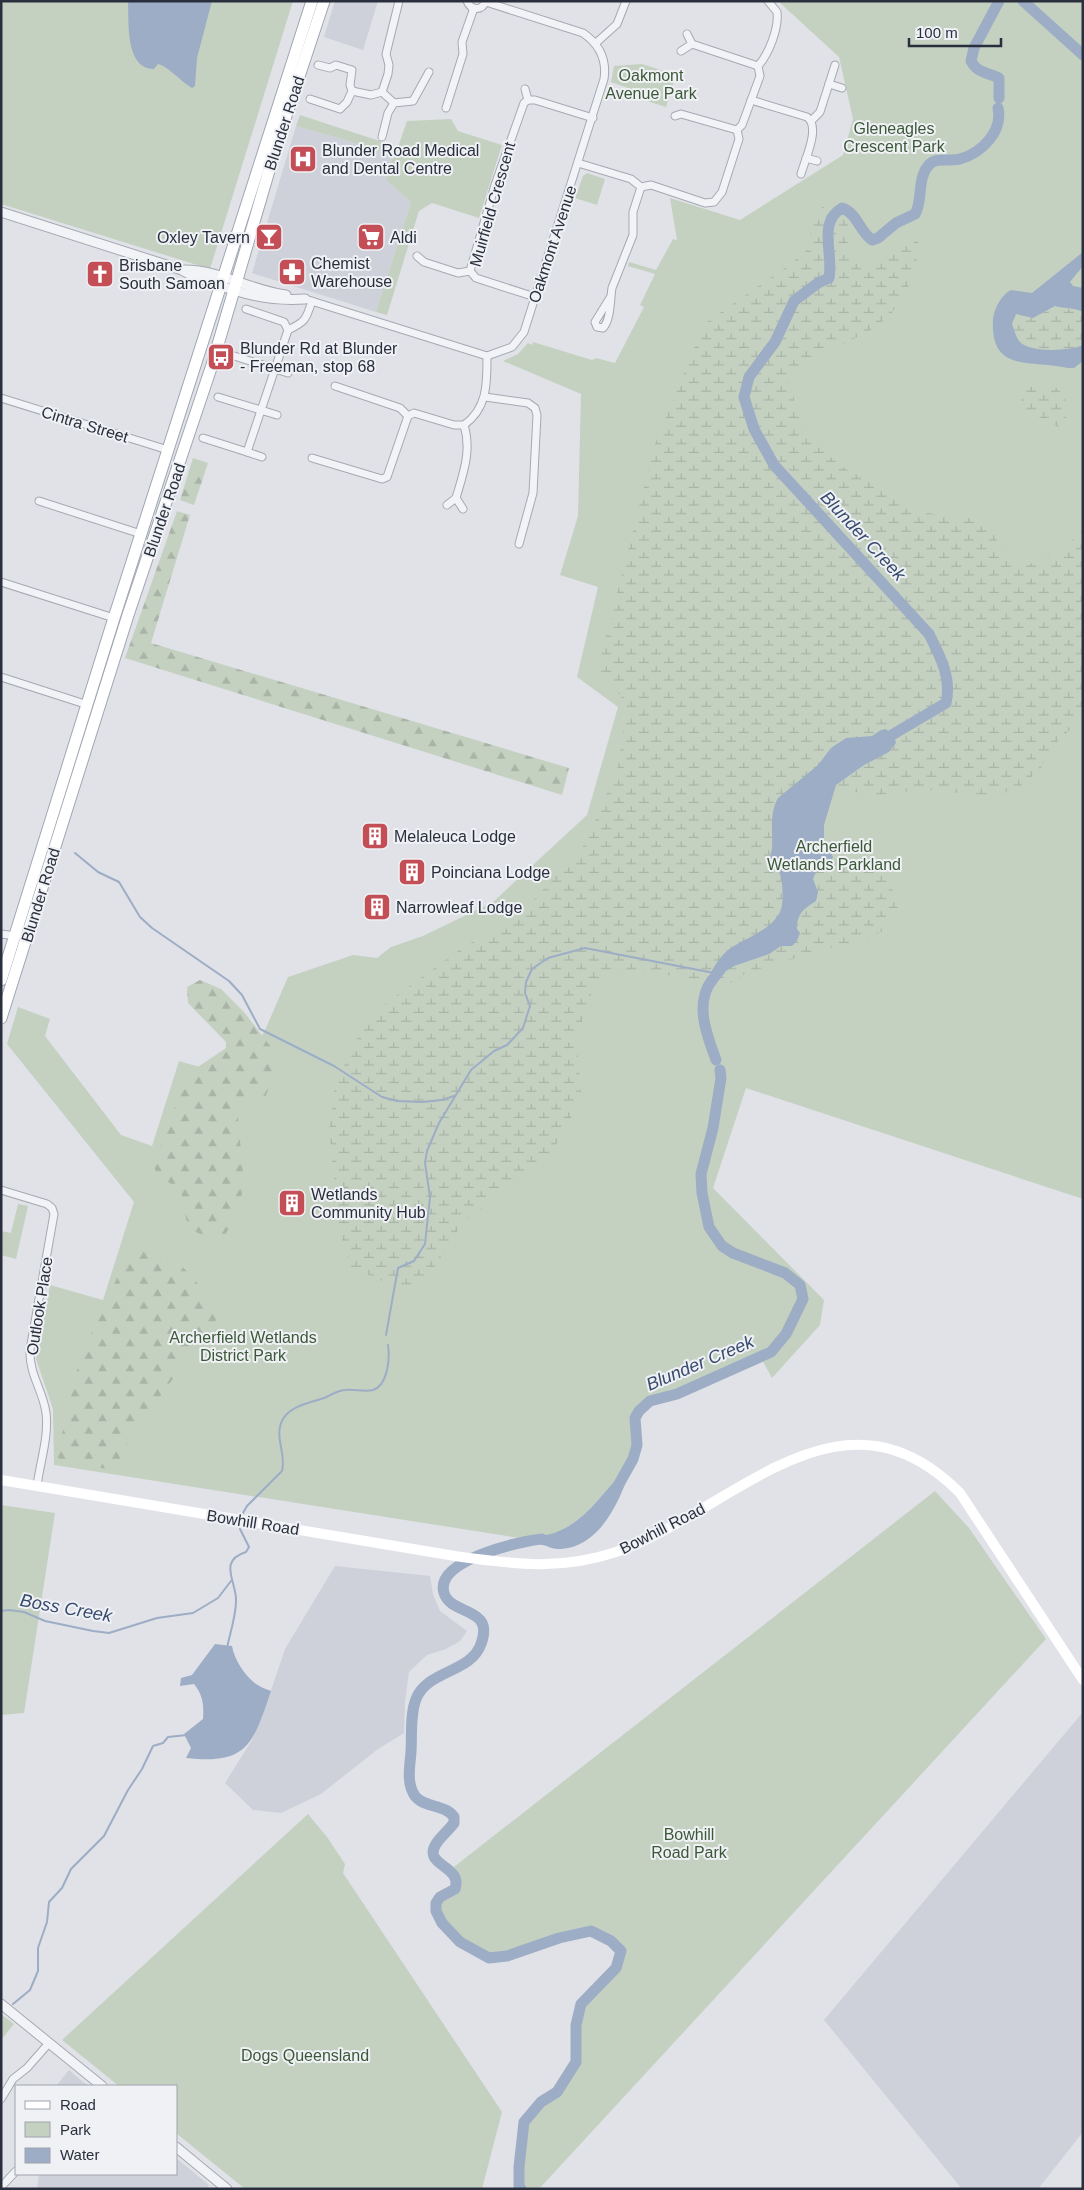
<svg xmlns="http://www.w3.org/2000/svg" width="1084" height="2190" viewBox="0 0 1084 2190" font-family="Helvetica,sans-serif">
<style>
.built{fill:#ced1d9}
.green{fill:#c4d1c1}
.forest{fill:url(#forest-firs)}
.wetland{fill:url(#wetland-marsh)}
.water{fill:#9dadc5}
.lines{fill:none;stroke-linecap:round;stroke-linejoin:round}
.stream{stroke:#9dadc5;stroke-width:2}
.river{stroke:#9dadc5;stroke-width:11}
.minor-casing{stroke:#a6a9b2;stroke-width:9}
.tertiary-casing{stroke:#a6a9b2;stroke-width:11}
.primary-casing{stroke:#a0a6b2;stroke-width:13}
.minor{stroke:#f2f3f6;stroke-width:7}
.tertiary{stroke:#f2f3f6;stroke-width:9}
.secondary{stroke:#fff;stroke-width:10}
.primary{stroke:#fff;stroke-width:11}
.labels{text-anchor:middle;stroke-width:4;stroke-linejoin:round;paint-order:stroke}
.park-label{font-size:16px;fill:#3b5838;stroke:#eff1f5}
.street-label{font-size:16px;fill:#2a2f3e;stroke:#eff1f5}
.poi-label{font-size:16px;fill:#2a2f3e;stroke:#eff1f5;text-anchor:start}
.water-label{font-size:18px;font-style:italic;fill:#374b6e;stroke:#eff1f5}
</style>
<defs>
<pattern id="forest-firs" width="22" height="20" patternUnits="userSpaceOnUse" patternTransform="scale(1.25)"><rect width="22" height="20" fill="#c4d1c1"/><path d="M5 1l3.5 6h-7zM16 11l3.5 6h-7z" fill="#a9b4a7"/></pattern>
<pattern id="wetland-marsh" width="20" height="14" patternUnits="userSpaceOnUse" patternTransform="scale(1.25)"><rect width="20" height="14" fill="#c4d1c1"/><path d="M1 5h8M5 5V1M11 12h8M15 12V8" fill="none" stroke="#a9b4a7"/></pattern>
</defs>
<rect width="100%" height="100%" fill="#e0e2e8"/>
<!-- built -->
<g class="built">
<polygon points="335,1 378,1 363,50 324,37"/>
<polygon points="296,126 394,154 386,180 411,202 376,312 252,273"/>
<polygon points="335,1566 430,1576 433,1594 440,1611 467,1631 460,1641 446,1649 427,1655 409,1672 405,1702 404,1733 378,1749 321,1794 281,1813 253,1810 225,1783 252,1740 262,1717 285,1649"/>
<polygon points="1083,1712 1083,2132 1038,2189 962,2189 824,2020"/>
<polygon points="69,2070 88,2086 56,2086"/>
<polygon points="176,2158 209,2185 207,2189 37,2189 39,2174 176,2174"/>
</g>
<!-- green -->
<g class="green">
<polygon points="1,1 293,1 210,269 1,204"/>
<path d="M778 1H1083V1199L746 1088 713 1188 824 1300 820 1325 772 1378 761 1358 677 1394 650 1401 639 1411 635 1418 637 1445 633 1459 627 1471H624C604 1491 587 1518 560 1531 550 1536 537 1537 526 1539L54 1465 53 1409 36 1359 50 1285 103 1300 134 1202 7 1044 18 1007 50 1019 45 1036 121 1135 152 1146 179 1061 238 1078 266 1028 288 977 353 955 377 958 391 947 423 936 493 902 587 815 618 707 577 677 598 587 560 575 578 516 581 394 503 361 518 354 528 343 532 345 533 342 592 360 596 358 615 363 644 307 640 305 655 274 628 266 629 262 656 270 673 239 677 240 670 198 740 220 843 155 853 119 839 57Z"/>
<polygon points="642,64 676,75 666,107 637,98 628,88 611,82 614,66"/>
<polygon points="300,115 398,147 407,121 451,119 458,131 502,145 479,218 432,203 419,211 387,315 376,312 411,202 386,180 394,154 296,126"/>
<polygon points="587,173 605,179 597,205 575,198 583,176"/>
<polygon points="18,1204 28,1206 16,1259 1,1255 1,1231 11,1233"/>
<path d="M935 1491 969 1528 1046 1639 539 2189H521L519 2187V2167L524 2122 541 2102 557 2092 576 2062V2025L581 2004 616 1968 621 1951 611 1941 591 1931 559 1938 507 1956 489 1958 460 1942 442 1923 436 1911V1903L440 1897 455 1889C458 1881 456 1877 450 1870Z"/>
<polygon points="1,1505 55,1513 24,1713 1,1715"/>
<polygon points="308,1814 327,1837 345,1864 343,1873 502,2112 482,2189 245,2189 176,2133 176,2086 119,2086 62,2040"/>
<polygon points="1,2014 14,2024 1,2040"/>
</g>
<!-- forest -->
<g class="forest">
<polygon points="193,458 208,463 194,505 180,500"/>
<polygon points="177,511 190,515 151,643 569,768 562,795 125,658"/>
<path d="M200 980 221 989 244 1012 274 1051V1077L265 1097 248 1100 237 1107 244 1185 236 1217 225 1235C211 1237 194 1237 187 1222 184 1213 186 1202 181 1194 175 1185 160 1178 153 1167L183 1084 192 1071 226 1048V1042L188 1003 187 987Z"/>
<polygon points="136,1247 175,1261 181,1265 215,1303 216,1320 131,1436 114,1470 61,1461 57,1456 77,1370 91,1334 129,1252"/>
</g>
<!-- wetland -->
<g class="wetland">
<path d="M825 204H834C841 212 848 219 849 231 849 237 847 243 847 250 850 286 903 244 916 236L920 249 910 284 890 316 868 332 802 363 792 371 789 381 802 428 805 436 844 468 875 484 910 509 943 516 981 519 989 525 1009 563 1017 569 1052 556 1066 547 1083 529V717L1052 747 1040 770 1018 788 993 796 918 789 896 794 874 795 838 789 833 790 824 825V840L833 857 849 862 867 860 889 878 898 909 885 930 864 940 834 947 746 973 727 985 654 973 624 972 608 974 593 990 576 1039 581 1092 576 1109 545 1164 463 1222 426 1281 409 1293 351 1267 340 1234 329 1130 335 1084 359 1035 382 1006 462 948 521 914 585 844 618 767 627 704 598 668 655 444 704 324 789 265 808 249 813 218Z"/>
<path d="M1055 306C1065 310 1074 307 1083 312V345L1076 349 1050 350 1024 345 1017 338 1012 324 1013 316 1019 314 1033 318Z"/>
<path d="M1053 386C1064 392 1069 404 1067 416L1058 427 1028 411 1022 405 1021 399 1028 387Z"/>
</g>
<!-- water -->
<g class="water">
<path d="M128 1H212L197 58 195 86 192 88C180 81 169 67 158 64L154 69C125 69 129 22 128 1Z"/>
<path d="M1083 252V266L1070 282 1073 286 1083 288V312C1074 307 1065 309 1055 306L1033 318 1016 314 1012 324C1014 329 1016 338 1020 342 1030 353 1071 351 1083 345V361L1074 368H1068C1031 359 990 374 993 319 994 309 1001 295 1011 290L1032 293Z"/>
<path d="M886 729 894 736 896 743 889 752 864 765 836 785 824 825V840L833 857 831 861C821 865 817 868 813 879L818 892 816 901C803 909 797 914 797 929L800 933 797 941 792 946H781L769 954 734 966 726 971 709 993H703C707 978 717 957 731 948 747 937 770 931 780 912 784 904 783 883 780 874 778 869 772 867 771 862 769 857 772 852 772 847 773 831 769 814 778 798L818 765 831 748 846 738 872 736 881 730Z"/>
<path d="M630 1470C619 1504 598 1549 558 1549 552 1549 548 1546 543 1545 535 1543 531 1542 525 1538 536 1536 548 1536 559 1531 586 1520 604 1491 624 1471Z"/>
<path d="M215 1644 232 1646C234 1659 245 1676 256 1684 260 1687 266 1689 271 1691 253 1745 247 1765 186 1758L191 1748 184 1734 203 1719C204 1705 203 1695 194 1684L180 1686 181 1678 192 1675Z"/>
</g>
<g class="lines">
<!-- stream -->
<g class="stream">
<polyline points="75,853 98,872 119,882 140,917 152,928 229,981 242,995 260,1029 334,1066 382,1097 397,1101 422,1102 442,1100 454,1096"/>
<polyline points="386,1335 398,1268 414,1261 425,1244 430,1197 425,1163 427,1151 439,1123 471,1070 494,1051 507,1045 523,1028 530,1006 525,993 526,982 532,969 548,958 585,948 714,973"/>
<path d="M243 1513 247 1506 282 1471C287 1454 273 1436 283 1419 292 1405 310 1403 324 1398 331 1395 338 1390 346 1390 354 1389 364 1392 373 1390 388 1385 390 1358 388 1345"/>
<polyline points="1,1611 9,1610 24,1612 45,1621 93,1631 109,1633 157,1618 193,1613 218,1598 231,1581"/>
<path d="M227 1648C230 1633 236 1616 236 1601 237 1582 217 1561 246 1552L249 1547 240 1529"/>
<polyline points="13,2004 30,1990 38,1971 38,1948 47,1922 49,1902 62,1888 71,1869 104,1836 128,1790 142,1769 153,1746 163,1743 168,1737 187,1735"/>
</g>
<!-- river -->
<g class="river">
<path d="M999 1 974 48 971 61C978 74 988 72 999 78V98"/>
<polyline points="1023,1 1083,55"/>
<path d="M880 742 946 703C952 678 940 656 929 634L774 465 754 429 744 397 749 377 775 342 794 301 818 283 829 278C834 255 817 222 842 208 858 214 859 231 872 240L878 238 896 223 915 214C923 201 917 179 928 166 936 156 950 162 960 159 982 153 1003 131 998 108"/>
<path d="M712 980C694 1004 707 1035 716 1060"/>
<polyline points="619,1484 633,1459 637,1445 635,1418 639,1411 650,1401 677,1394 771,1352 786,1334 803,1299 800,1285 785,1273 733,1253 722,1246 709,1227 702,1193 701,1174 713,1128 721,1078 720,1070"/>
<path d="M521 2189 519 2187V2167L524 2122 541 2102 557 2092 576 2062V2025L581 2004 616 1968 621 1951 611 1941 591 1931 559 1938 507 1956 489 1958 460 1942 442 1923 436 1911V1903L440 1897 455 1889C463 1865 422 1866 436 1844 440 1837 449 1830 454 1823V1817C445 1804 424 1808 415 1796 406 1783 410 1766 411 1752 412 1735 410 1714 416 1699 427 1670 471 1673 481 1644 495 1606 451 1616 444 1593 434 1560 521 1541 542 1539"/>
</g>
<!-- minor casing -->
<g class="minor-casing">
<g id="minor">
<path d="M467 1C471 11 482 11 486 1"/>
<polyline points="596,43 617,24 626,1"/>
<polyline points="692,44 758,66"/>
<polyline points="681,51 692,44 687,34"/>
<polyline points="829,84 842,88"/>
<polyline points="525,89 528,100"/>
<polyline points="352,91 371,95 382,92 394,103"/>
<polyline points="382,92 388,74 389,65 386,54 399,1"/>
<polyline points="310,99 340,109 347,102 352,91 350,85 352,70 336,65 330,68 318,65"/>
<path d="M751 100 807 117C821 127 805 159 801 174"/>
<polyline points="446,108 463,54 462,42 474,8"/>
<polyline points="675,116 681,114 737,130"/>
<polyline points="812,120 820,112 835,65"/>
<polyline points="382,137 388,113 394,103 413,101 429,72"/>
<polyline points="806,158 817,161"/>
<path d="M578 163 631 179 641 187 651 185 705 203 714 202 722 192 739 139 737 130 742 125 760 76 758 66C769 54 779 28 777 12L768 1"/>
<polyline points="417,256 424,262 458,273 470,271"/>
<path d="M611 296 595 322 597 327 603 328C611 320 610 300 612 288L633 235V212L641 187"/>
<polyline points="535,297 476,278 470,271 495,185 524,103 528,100 535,100 593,118"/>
<path d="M305 299 487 356 512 347 524 332 604 79C607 59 599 44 583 33L486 2"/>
<path d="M288 330C305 322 306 320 312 301"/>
<polyline points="231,355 288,373"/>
<polyline points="335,386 400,408 408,416"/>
<polyline points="218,397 277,415"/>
<polyline points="485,397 528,403 535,408 537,415 533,493 519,544"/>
<polyline points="1,398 168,450"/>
<polyline points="203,438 247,452 288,330 284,322 246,309"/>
<polyline points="247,452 262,457"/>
<path d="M312 458 382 479 387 477 408 416 414 413 454 425H464C488 408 487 382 487 356"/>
<polyline points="39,501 141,534"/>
<polyline points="447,505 456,498"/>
<path d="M463 509 456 498C463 474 472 451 464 425"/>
<polyline points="1,582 114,618"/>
<polyline points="1,677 88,705"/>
<polyline points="1,934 17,936"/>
<path d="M1 1190 47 1204 52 1208 54 1214 30 1350C29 1375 43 1390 46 1413 49 1437 40 1462 37 1486"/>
<polyline points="1,2099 13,2079 27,2068 49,2043"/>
<polyline points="1,2187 16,2171"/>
</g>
</g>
<!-- tertiary casing -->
<g class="tertiary-casing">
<g id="tertiary">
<path d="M1 212 182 270 191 275C231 290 261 302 305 299"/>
<path d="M185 270C220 270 252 291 286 295"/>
<polyline points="1,2004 102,2086"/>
<polyline points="176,2147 227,2189"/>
</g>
</g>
<!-- primary casing -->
<g class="primary-casing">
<g id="primary">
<polyline points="1,980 114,618 312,1"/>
<polyline points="1,1018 128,615 212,365 278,140 324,1"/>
</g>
</g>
<!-- minor -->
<use href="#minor" class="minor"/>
<!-- tertiary -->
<use href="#tertiary" class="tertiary"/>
<!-- secondary -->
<path class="secondary" d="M1 1480 455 1556C513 1564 560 1571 616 1552 732 1512 840 1372 960 1493L1083 1680"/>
<!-- primary -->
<use href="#primary" class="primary"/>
</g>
<!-- icons -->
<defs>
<g id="hospital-square" transform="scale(1.4375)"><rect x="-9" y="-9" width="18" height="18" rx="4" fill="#c34e55" stroke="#eff1f5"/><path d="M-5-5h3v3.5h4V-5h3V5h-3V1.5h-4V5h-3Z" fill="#fff"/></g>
<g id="bar-square" transform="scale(1.4375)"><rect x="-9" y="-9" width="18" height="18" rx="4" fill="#c34e55" stroke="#eff1f5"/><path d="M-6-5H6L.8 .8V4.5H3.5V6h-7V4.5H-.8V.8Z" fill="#fff"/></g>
<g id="supermarket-square" transform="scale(1.4375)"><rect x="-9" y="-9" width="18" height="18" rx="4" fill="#c34e55" stroke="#eff1f5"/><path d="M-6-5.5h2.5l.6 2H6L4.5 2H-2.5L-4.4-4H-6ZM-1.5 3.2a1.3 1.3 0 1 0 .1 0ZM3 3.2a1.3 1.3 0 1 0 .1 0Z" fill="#fff"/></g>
<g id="pharmacy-square" transform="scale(1.4375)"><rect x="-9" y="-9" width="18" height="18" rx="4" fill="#c34e55" stroke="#eff1f5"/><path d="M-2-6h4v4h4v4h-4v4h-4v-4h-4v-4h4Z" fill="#fff"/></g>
<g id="church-square" transform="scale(1.4375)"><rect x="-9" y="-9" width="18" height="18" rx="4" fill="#c34e55" stroke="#eff1f5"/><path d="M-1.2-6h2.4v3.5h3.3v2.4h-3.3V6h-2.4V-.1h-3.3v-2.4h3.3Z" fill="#fff"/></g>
<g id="bus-square" transform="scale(1.4375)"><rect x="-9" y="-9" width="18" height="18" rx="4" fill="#c34e55" stroke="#eff1f5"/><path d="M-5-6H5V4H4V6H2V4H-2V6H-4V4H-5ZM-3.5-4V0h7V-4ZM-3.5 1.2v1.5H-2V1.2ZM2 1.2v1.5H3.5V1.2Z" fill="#fff"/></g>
<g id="building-square" transform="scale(1.4375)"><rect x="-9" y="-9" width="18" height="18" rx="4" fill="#c34e55" stroke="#eff1f5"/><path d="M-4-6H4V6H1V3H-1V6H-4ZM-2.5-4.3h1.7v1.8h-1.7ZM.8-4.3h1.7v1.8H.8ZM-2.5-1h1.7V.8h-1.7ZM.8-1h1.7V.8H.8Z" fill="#fff"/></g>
</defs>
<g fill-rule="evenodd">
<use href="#hospital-square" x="303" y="159"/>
<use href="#bar-square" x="269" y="237"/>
<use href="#supermarket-square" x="371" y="237"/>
<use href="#pharmacy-square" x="292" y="272"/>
<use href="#church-square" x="100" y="274"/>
<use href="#bus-square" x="221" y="357"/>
<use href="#building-square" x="375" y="836"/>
<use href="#building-square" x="412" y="872"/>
<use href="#building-square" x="377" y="907"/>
<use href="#building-square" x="292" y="1203"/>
</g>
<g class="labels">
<!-- park labels -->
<g class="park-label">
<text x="651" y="81">Oakmont<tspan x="651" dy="18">Avenue Park</tspan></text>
<text x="894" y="134">Gleneagles<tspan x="894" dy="18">Crescent Park</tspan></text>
<text x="834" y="852">Archerfield<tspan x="834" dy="18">Wetlands Parkland</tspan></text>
<text x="243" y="1343">Archerfield Wetlands<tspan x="243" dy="18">District Park</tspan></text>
<text x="689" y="1840">Bowhill<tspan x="689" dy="18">Road Park</tspan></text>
<text x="305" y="2061">Dogs Queensland</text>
</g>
<!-- street labels -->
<g class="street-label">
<text transform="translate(284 123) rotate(-72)" y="6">Blunder Road</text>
<text transform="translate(492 204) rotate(-74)" y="6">Muirfield Crescent</text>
<text transform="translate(552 244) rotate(-72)" y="6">Oakmont Avenue</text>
<text transform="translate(85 424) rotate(17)" y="6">Cintra Street</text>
<text transform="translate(164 510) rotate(-71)" y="6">Blunder Road</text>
<text transform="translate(40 895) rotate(-73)" y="6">Blunder Road</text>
<text transform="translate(39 1306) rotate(-81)" y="6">Outlook Place</text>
<text transform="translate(253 1522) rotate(9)" y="6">Bowhill Road</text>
<text transform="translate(662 1528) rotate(-27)" y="6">Bowhill Road</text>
</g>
<!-- poi labels -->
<g class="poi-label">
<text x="322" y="156">Blunder Road Medical<tspan x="322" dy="18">and Dental Centre</tspan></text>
<text x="250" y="243" text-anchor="end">Oxley Tavern</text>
<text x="390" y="243">Aldi</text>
<text x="311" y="269">Chemist<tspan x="311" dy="18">Warehouse</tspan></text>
<text x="119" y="271">Brisbane<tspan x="119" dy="18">South Samoan</tspan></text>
<text x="240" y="354">Blunder Rd at Blunder<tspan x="240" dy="18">- Freeman, stop 68</tspan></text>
<text x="394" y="842">Melaleuca Lodge</text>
<text x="431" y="878">Poinciana Lodge</text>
<text x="396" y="913">Narrowleaf Lodge</text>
<text x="311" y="1200">Wetlands<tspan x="311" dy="18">Community Hub</tspan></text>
</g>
<!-- water labels -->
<g class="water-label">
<text transform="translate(863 536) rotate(47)" y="6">Blunder Creek</text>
<text transform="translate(700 1363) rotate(-23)" y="6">Blunder Creek</text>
<text transform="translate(66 1608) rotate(10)" y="6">Boss Creek</text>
</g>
</g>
<!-- border -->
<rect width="1084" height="2190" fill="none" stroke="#2a2f3e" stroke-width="5"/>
<!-- legend -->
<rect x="15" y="2085" width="162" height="90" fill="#eff1f5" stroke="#a0a3ac"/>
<rect x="25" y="2101" width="25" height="8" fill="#ffffff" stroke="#a0a3ac"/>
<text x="60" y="2110" font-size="15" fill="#2a2f3e">Road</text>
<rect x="25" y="2122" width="25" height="15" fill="#c4d1c1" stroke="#a0a3ac"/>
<text x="60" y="2135" font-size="15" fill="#2a2f3e">Park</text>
<rect x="25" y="2148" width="25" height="15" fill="#9dadc5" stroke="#a0a3ac"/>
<text x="60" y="2160" font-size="15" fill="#2a2f3e">Water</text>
<!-- scale -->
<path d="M909 38v8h92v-8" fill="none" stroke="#2a2f3e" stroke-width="2.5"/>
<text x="916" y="38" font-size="15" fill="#2a2f3e" stroke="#eff1f5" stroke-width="4" paint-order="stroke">100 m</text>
</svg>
